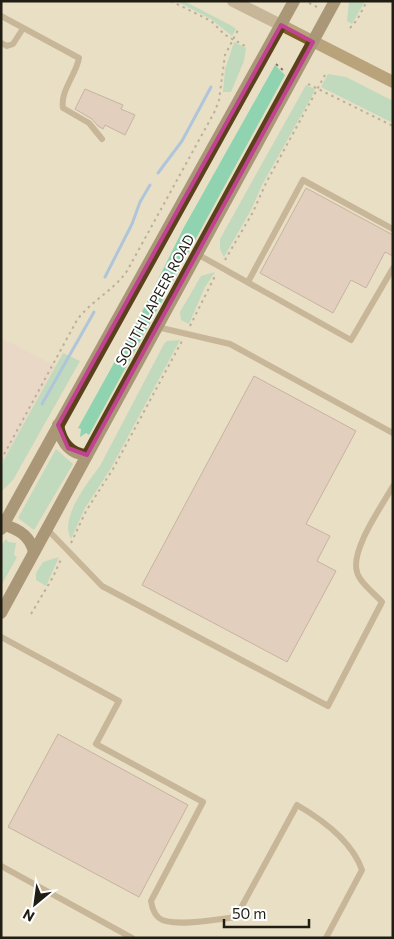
<svg xmlns="http://www.w3.org/2000/svg" width="394" height="939" viewBox="0 0 394 939" font-family="Commissioner,sans-serif">
<style>
.industrial{fill:#e9d0c8}
.green{fill:#90d3b1}
.lines{fill:none;stroke-linecap:round;stroke-linejoin:round}
.stream{stroke:#69a9f3;stroke-width:3}
.building{fill:#dabcb3;stroke:#9a7e76}
.path{stroke:#807968;stroke-width:2;stroke-dasharray:2.5 4;stroke-linecap:butt}
.service{stroke:#a08664;stroke-width:6}
.tertiary{stroke:#a08664;stroke-width:12}
.secondary{stroke:#7f5b23;stroke-width:12}
.primary{stroke:#5b411b;stroke-width:12}
.marked{fill:none;stroke:#c04290;stroke-width:4;stroke-linejoin:round}
.labels{text-anchor:middle;stroke-width:4;stroke-linejoin:round;paint-order:stroke}
.street-label{font-size:14px;fill:#201d13;stroke:#fff}
</style>
<rect width="100%" height="100%" fill="#e9dfc5"/>
<!-- industrial -->
<polygon class="industrial" points="1,338 56,366 1,465"/>
<!-- green -->
<g class="green">
<polygon points="176,1 184,1 232,26 236,29 232,36 211,19"/>
<polygon points="349,1 365,1 352,24 347,21"/>
<polygon points="234,42 246,48 244,61 231,92 223,92 225,70"/>
<polygon points="275,65 285,75 89,435 86,433 80,437 81,429 78,428 140,316 183,229"/>
<polygon points="328,74 346,77 393,101 393,123 321,87"/>
<polygon points="306,85 315,89 312,96 262,185 251,210 224,257 220,249 220,239"/>
<polygon points="215,272 205,287 189,324 181,320 180,312 201,276"/>
<path d="M180 340 111 468 85 508 71 539C59 518 88 482 100 466L164 344 167 341Z"/>
<polygon points="63,353 80,361 13,480 1,492 1,465"/>
<polygon points="56,449 73,464 34,530 18,518"/>
<polygon points="6,539 8,542 16,543 14,555 17,557 1,586 1,546"/>
<polygon points="59,557 46,586 36,580 36,573 43,562"/>
</g>
<g class="lines">
<!-- stream -->
<g class="stream">
<polyline points="158,173 182,141 211,87"/>
<polyline points="105,277 132,224 140,202 150,185"/>
<polyline points="42,404 94,312"/>
</g>
</g>
<!-- building -->
<g class="building">
<polygon points="85,89 123,105 121,109 135,115 125,135 105,125 103,129 98,126 92,119 75,109"/>
<polygon points="306,188 393,235 393,256 385,252 366,288 351,280 333,313 260,273"/>
<polygon points="254,376 356,431 306,524 330,536 317,561 336,571 287,662 142,585"/>
<polygon points="58,734 188,805 139,897 8,827"/>
</g>
<g class="lines">
<!-- path -->
<g class="path">
<polyline points="171,1 211,21 225,35 245,46"/>
<polyline points="309,3 317,7"/>
<polyline points="350,28 357,20 367,1"/>
<polyline points="276,64 284,71"/>
<polyline points="308,84 393,126"/>
<polyline points="225,260 253,212 266,183 325,75"/>
<polyline points="190,326 216,274"/>
<path d="M1 460 77 320C91 301 113 291 127 271L215 111 219 100 225 55 238 30"/>
<polyline points="71,543 86,511 113,469 182,341"/>
<polyline points="31,614 53,577 62,557"/>
</g>
<!-- service -->
<g class="service">
<path d="M1 16 79 58C76 75 60 91 63 108L89 123 102 139"/>
<polyline points="1,43 7,46 13,44 22,30"/>
<polyline points="197,254 351,340 393,268"/>
<polyline points="248,282 303,180 393,229"/>
<polyline points="157,327 230,344 393,433"/>
<path d="M47 529 102 586 328 706 382 602C375 594 359 582 357 572 350 550 382 506 393 486"/>
<path d="M1 637 119 701 96 744 203 802 151 901C152 907 154 914 159 918 171 928 220 919 236 917L297 805C323 820 352 841 362 870L326 938"/>
<polyline points="1,866 132,938"/>
</g>
<!-- tertiary -->
<polyline class="tertiary" points="233,1 281,25"/>
<!-- secondary -->
<polyline class="secondary" points="281,25 393,82"/>
<!-- primary -->
<g class="primary">
<path d="M58 425C61 441 69 454 87 455"/>
<path d="M4 525C19 529 30 536 34 552"/>
<polyline points="1,529 294,1"/>
<polyline points="1,613 335,1"/>
</g>
</g>
<!-- marked area -->
<path d="M0 0H394V939H0ZM281 25 313 42 87 455 68 448 58 425Z" fill="#e9dfc5" fill-opacity=".55" fill-rule="evenodd"/>
<path class="marked" d="M281 25 313 42 87 455 68 448 58 425Z"/>
<g class="labels">
<!-- street labels -->
<g class="street-label">
<text transform="translate(155 300) rotate(-61)" y="5">SOUTH LAPEER ROAD</text>
</g>
</g>
<!-- border -->
<rect width="394" height="939" fill="none" stroke="#201d13" stroke-width="5"/>
<!-- north arrow -->
<g transform="translate(35 904) rotate(209)" stroke="#ffffff" stroke-width="4" paint-order="stroke">
<path d="M0-4L9 19L0 12L-9 19Z" fill="#201d13"/>
<text y="-8" font-size="14" font-weight="bold" text-anchor="middle" fill="#201d13">N</text>
</g>
<!-- scale -->
<path d="M224 919v8h85v-8" fill="none" stroke="#201d13" stroke-width="2.5"/>
<text x="232" y="919" font-size="15" fill="#201d13" stroke="#ffffff" stroke-width="4" paint-order="stroke">50 m</text>
</svg>
